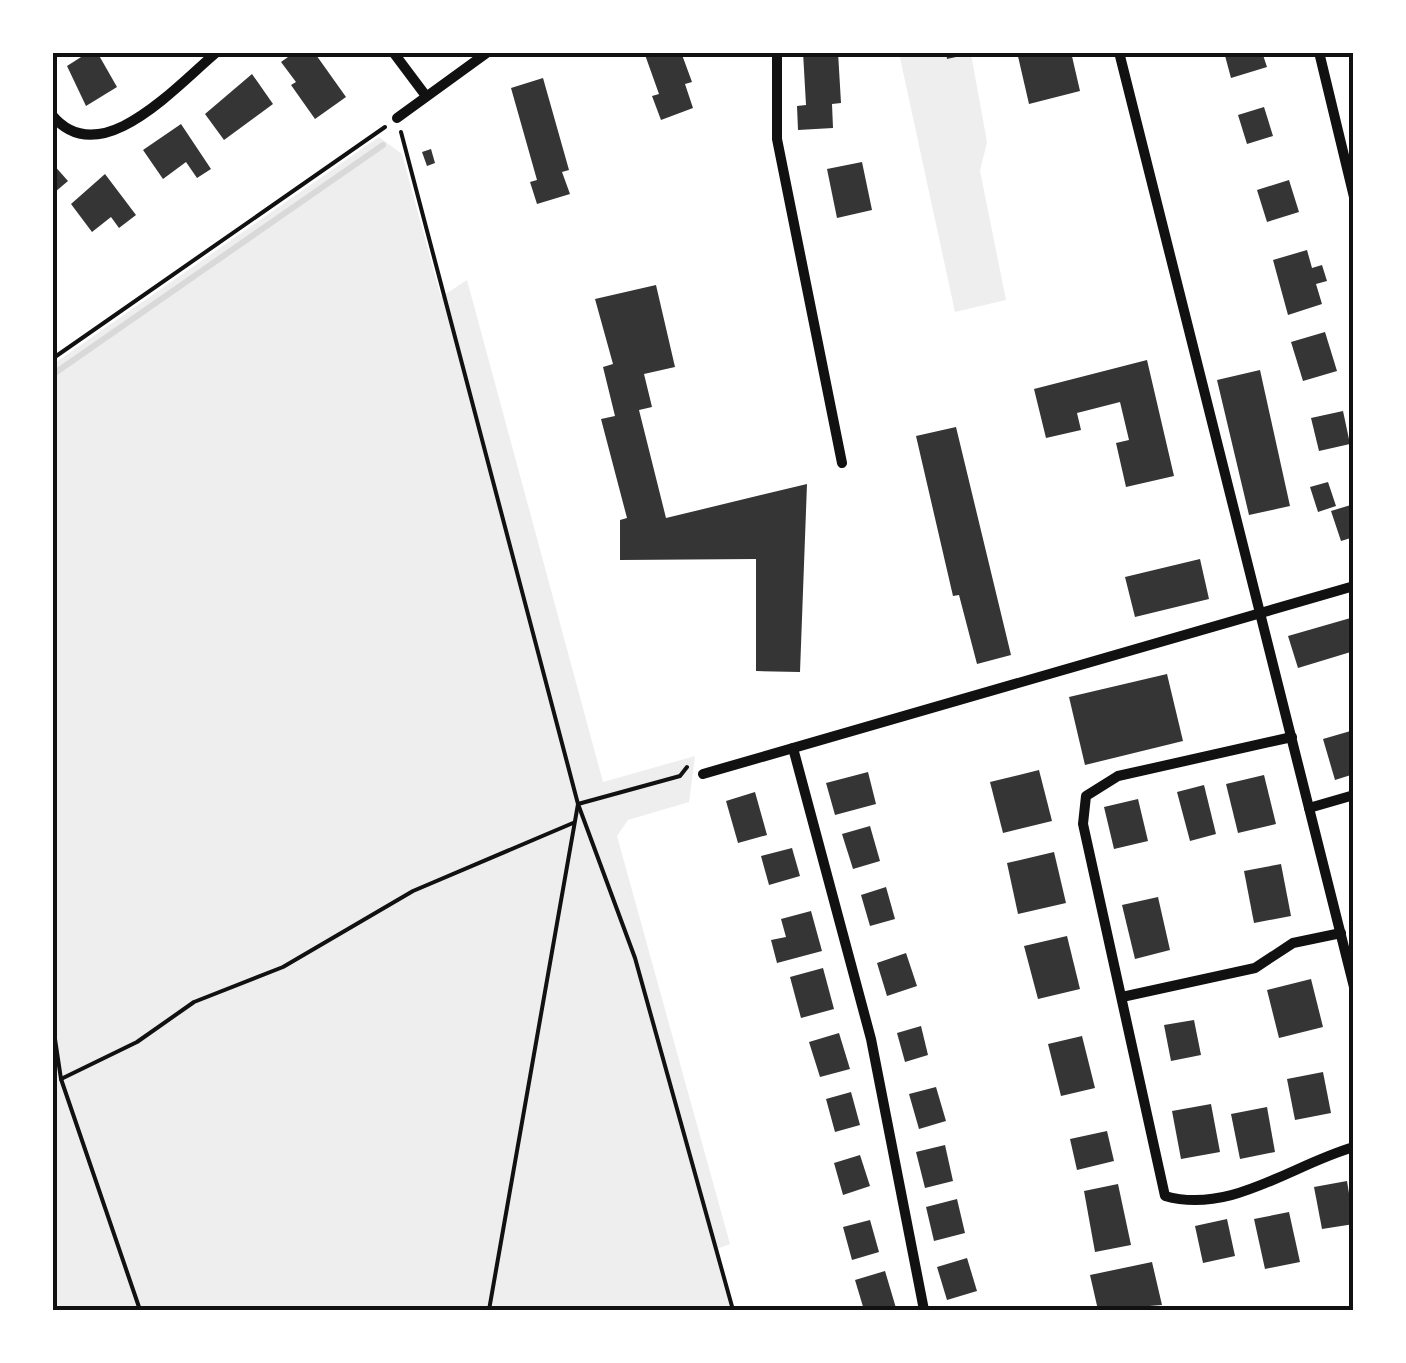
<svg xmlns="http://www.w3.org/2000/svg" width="1406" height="1363" viewBox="0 0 1406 1363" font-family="'Public Sans',sans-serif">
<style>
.green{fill:#eee}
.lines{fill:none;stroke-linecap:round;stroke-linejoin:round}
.stream{stroke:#d9d9d9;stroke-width:6}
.building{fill:#353535}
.path{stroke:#111;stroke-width:4}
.minor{stroke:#111;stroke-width:10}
.neatline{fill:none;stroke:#111;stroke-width:4}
</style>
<rect width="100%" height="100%" fill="#fff"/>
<!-- green -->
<g class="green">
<polygon points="899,53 946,53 948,59 971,54 987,142 980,171 1006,300 955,312"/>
<polygon points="379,137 402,154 441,297 467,280 603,782 695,756 689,802 628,820 617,836 730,1244 714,1250 731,1310 53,1310 52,365"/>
</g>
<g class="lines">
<!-- stream -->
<polyline class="stream" points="52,375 383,145"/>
</g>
<!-- building -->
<g class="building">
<polygon points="89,52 97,52 117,87 86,106 67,66"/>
<polygon points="295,52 314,52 346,97 315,119 291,85 296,82 281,62"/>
<polygon points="644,52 681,52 692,82 685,84 693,108 661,120 652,96 659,94"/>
<polygon points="803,52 838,52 841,103 832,104 833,128 798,130 797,106 806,105"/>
<polygon points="946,52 970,52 970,54 947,59"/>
<polygon points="1017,52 1071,52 1080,91 1029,104"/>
<polygon points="1224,52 1262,52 1267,67 1231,78"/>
<polygon points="252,74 273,104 224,140 205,114"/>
<polygon points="543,78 569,170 562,172 570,194 537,204 530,182 537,180 511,88"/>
<polygon points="1264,107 1273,136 1247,144 1238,115"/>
<polygon points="181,124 211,169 197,178 186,162 163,179 143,150"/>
<polygon points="431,149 435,163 427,166 422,152"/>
<polygon points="862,162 872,210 837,218 827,169"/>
<polygon points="52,163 68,181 55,192 52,190"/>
<polygon points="105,174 136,215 119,228 111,217 92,232 71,204"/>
<polygon points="1289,180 1299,212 1267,222 1257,190"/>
<polygon points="1307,250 1312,268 1322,265 1327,281 1316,284 1322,304 1288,315 1273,260"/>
<polygon points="656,285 675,367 644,374 652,407 639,410 666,518 807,484 800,672 756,671 756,559 620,560 620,520 627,518 601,419 615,416 603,367 613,364 595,299"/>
<polygon points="1325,332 1337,371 1303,381 1291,342"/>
<polygon points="1147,360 1174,476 1126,487 1116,443 1129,440 1120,402 1077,413 1081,430 1046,438 1034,389"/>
<polygon points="1260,370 1290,506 1249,515 1217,380"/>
<polygon points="1343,411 1350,444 1319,451 1311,418"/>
<polygon points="956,427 1011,655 977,664 959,595 953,596 916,436"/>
<polygon points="1328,482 1336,506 1318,512 1310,487"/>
<polygon points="1354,504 1354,537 1341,541 1331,511"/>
<polygon points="1200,559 1209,599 1135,617 1125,577"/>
<polygon points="1354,617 1354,651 1298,668 1288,636"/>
<polygon points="1167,674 1183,741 1085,765 1069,697"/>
<polygon points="1354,730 1354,774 1335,780 1323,739"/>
<polygon points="1039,770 1052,821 1003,833 990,782"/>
<polygon points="868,772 876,804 835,815 826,783"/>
<polygon points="1264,775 1276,824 1238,833 1226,784"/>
<polygon points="1204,785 1216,834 1190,841 1177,792"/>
<polygon points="755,792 767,835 738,843 726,801"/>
<polygon points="1138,799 1148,841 1114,849 1104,807"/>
<polygon points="870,826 880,861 853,869 842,834"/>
<polygon points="792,848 800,876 769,885 761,856"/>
<polygon points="1054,852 1066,903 1018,914 1007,863"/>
<polygon points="1281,864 1291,916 1254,923 1244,871"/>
<polygon points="886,887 895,919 870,926 861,895"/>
<polygon points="1158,897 1170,950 1135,959 1122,905"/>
<polygon points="811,911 822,951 777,963 771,940 786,937 781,919"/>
<polygon points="1067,936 1080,989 1038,999 1024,946"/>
<polygon points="906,953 917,986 887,996 877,963"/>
<polygon points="823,968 834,1009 801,1018 790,977"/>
<polygon points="1311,979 1323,1027 1279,1038 1267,990"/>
<polygon points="1194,1020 1201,1055 1171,1061 1164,1025"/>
<polygon points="921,1026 928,1055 905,1062 897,1033"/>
<polygon points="839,1033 850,1069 820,1077 809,1042"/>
<polygon points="1082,1036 1095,1088 1061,1096 1048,1044"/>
<polygon points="1323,1072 1331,1113 1295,1120 1287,1079"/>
<polygon points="936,1087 946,1121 919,1129 909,1094"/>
<polygon points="851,1092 860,1125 835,1132 826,1099"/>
<polygon points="1211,1104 1220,1152 1181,1159 1172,1111"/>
<polygon points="1267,1107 1275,1152 1240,1159 1231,1114"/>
<polygon points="1107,1131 1114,1161 1077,1170 1070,1139"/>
<polygon points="945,1145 953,1181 925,1188 916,1152"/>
<polygon points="860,1155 870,1186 843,1195 834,1163"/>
<polygon points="1347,1181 1354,1224 1322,1229 1314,1187"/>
<polygon points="1118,1184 1131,1245 1095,1252 1084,1191"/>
<polygon points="957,1199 965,1233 934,1241 926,1207"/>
<polygon points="1289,1212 1300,1262 1265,1269 1254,1219"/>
<polygon points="1227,1219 1235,1256 1203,1263 1195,1226"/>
<polygon points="870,1220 879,1252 852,1260 843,1227"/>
<polygon points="967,1258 977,1291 947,1300 937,1267"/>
<polygon points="1152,1262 1162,1305 1098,1310 1090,1275"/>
<polygon points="885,1271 896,1308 864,1310 855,1280"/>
</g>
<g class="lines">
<!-- path -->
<g class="path">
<polyline points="401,132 578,804 635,958 733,1310"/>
<polyline points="52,359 385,127"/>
<polyline points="52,1019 61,1079 140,1310"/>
<polyline points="61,1079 137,1042 194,1002 283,967 413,891 573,823"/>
<polyline points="489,1310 578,804 680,776 687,767"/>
</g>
<!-- minor -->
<g class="minor">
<polyline points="393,52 426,96"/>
<polyline points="777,52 777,139 842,463"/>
<polyline points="1119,52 1354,987"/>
<polyline points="1319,52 1354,197"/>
<path d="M52 115C100 174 177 85 217 52"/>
<polyline points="397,118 488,52"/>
<path d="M1292 737 1118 776 1086 796 1083 824 1165 1196C1231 1215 1293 1164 1354 1147"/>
<polyline points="793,748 871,1039 924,1310"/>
<polyline points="703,774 1354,586"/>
<polyline points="1309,808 1354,795"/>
<polyline points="1122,997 1255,968 1293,943 1341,933"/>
</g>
</g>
<!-- border -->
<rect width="1406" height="1363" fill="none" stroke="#ffffff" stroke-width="110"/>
<rect x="55" y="55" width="1296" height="1253" class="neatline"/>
</svg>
